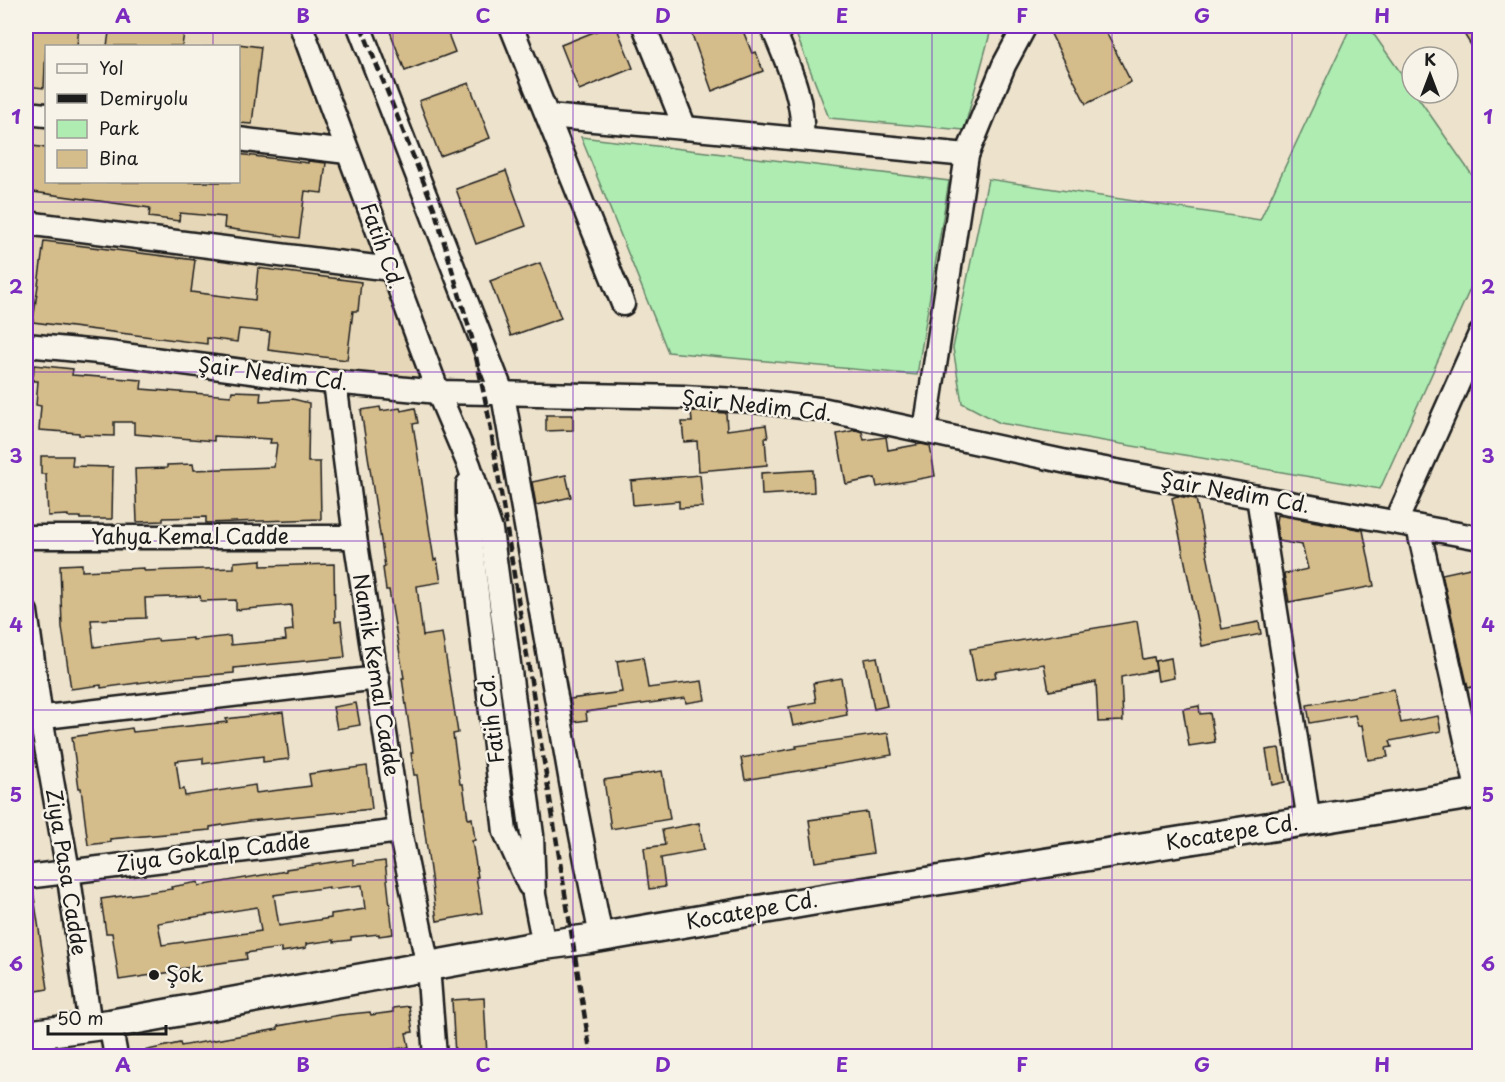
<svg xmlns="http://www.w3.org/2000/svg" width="1505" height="1082" viewBox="0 0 1505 1082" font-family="'Playpen Sans',sans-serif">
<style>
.built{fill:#e6d7b8;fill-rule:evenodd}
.green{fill:#aeecb2;stroke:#658467;stroke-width:1.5}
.building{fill:#d5bc8b;stroke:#1c1c1c;stroke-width:1.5;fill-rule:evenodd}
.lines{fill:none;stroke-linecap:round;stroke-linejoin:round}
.minor-casing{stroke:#1c1c1c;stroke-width:27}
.major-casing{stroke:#1c1c1c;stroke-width:33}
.minor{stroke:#f7f3e8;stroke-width:22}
.major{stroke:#f7f3e8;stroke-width:28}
.rail{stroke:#1c1c1c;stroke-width:4.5;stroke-dasharray:9 4.5;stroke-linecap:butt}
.grid{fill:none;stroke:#7b2cbf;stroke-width:1.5;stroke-opacity:0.55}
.poi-dot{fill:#1c1c1c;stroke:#f7f3e8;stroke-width:2}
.labels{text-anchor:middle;stroke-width:5;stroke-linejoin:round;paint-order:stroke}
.street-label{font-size:21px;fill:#1c1c1c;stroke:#f7f3e8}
.poi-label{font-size:21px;fill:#1c1c1c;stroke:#f7f3e8;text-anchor:start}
.neatline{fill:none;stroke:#7b2cbf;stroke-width:2}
.grid-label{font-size:20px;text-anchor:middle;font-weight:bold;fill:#7b2cbf}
</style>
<rect width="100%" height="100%" fill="#ede2cc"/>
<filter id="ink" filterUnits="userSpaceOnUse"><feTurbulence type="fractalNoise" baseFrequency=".0167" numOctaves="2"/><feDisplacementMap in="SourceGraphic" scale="12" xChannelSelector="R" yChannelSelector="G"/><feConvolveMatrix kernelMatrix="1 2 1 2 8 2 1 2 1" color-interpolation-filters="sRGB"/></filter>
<g filter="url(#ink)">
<!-- built -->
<path class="built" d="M26 26H301L438 392 26 346ZM46 46H238V182H46Z"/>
<!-- green -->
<g class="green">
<polygon points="793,26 992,26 964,130 829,118"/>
<polygon points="1351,26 1368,26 1412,89 1412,93 1415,93 1479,185 1479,269 1380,489 1000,423 962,403 953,348 988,179 1260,220"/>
<polygon points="581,137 949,181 917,375 668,352"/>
</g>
<!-- building -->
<g class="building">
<polygon points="26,26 79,26 77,46 46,46 44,88 26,86"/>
<polygon points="110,26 185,26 182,46 107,46"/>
<polygon points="388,26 445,26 455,52 405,71"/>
<polygon points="609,26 616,26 633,68 579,90 561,45"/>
<polygon points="689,26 741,26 752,53 756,52 763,71 712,91"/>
<polygon points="1058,26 1103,26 1131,82 1086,104 1049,30"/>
<polygon points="1459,26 1479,26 1479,58"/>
<polygon points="238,44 261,47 252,124 238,123"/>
<polygon points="469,83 490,138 440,156 419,101"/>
<polygon points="26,145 46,148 46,182 238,182 238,154 308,163 308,161 326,163 322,193 305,191 299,238 224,228 225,217 180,213 179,221 149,217 150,208 26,191"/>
<polygon points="506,171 526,226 476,244 456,189"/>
<polygon points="44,241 195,260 191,292 255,300 258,268 361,282 358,311 353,311 347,360 268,350 270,332 239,329 237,342 207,338 207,344 33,322"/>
<polygon points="540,263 561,318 511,336 490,281"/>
<polygon points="34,365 73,369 72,375 142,380 141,389 231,396 232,391 261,392 260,401 293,399 309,403 308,462 320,462 321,519 206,523 206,517 163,518 163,521 137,522 135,469 167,468 167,465 193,464 194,470 274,467 277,443 270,443 271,439 214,436 214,441 134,434 134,422 114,422 114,436 79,435 79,433 39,430 41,406 36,405 38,381 33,381"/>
<polygon points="380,407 381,411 400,408 401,411 415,408 418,423 413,424 434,560 437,559 441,582 417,586 423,636 442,633 458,733 453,734 460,784 463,784 468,819 472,818 475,840 472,841 478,877 476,877 482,913 437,921 417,775 414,775 411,753 413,753 402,678 404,678 389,590 386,590 383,568 385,567 361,410"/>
<polygon points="691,411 726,413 727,430 766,425 768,438 765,438 767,465 699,471 697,441 684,442 682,422 692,422"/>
<polygon points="546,415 573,415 573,430 546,431"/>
<polygon points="856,430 862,432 864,440 886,437 888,450 921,444 930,446 935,476 877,487 875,478 846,484 837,434"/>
<polygon points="41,456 73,456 72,466 113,467 112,519 80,519 80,517 68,517 68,515 48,516 46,474 41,474"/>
<polygon points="813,470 814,492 762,495 761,473"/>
<polygon points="566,475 571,497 536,505 532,482"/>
<polygon points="700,475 703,507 679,508 679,501 633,505 631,481"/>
<polygon points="1177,496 1196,499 1222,629 1259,622 1261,634 1202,646 1172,498"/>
<polygon points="1277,515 1363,530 1374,586 1289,602 1284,574 1308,569 1302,545 1279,541 1276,522"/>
<path d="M261 560V566L334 564 335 622 341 621 345 657 234 668V673L174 678 101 688V685L71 689 62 627 60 565 82 564V571L144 568V571L234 568V562ZM200 596 201 601 236 600V610L291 605 293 630 285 631 286 640 231 645 230 636 193 640V638L158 641V639L94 647 91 620 146 618 145 598Z"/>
<polygon points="1479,566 1479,675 1474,676 1476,686 1468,688 1442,574"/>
<polygon points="1137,621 1143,659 1154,657 1156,670 1121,677 1123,721 1098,722 1096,682 1049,691 1044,664 995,672 996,677 976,681 970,649"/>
<polygon points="643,657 648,688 702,681 705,700 686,703 685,698 586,712 587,720 574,722 570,699 622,692 617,661"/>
<polygon points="877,657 887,706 874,709 864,659"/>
<polygon points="1171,658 1174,678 1158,681 1155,661"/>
<polygon points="841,678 847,715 793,726 789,707 816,702 813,683"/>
<polygon points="1394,689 1401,723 1438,716 1441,731 1390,741 1392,747 1386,748 1388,757 1368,760 1362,725 1358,726 1355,715 1310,723 1307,705"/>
<polygon points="356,703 360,725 337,729 333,707"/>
<polygon points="1199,706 1200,714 1210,713 1215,742 1189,746 1183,709"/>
<polygon points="283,712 289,759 263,762 263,756 203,764 203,758 176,761 180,790 184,789 185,796 255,785 256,793 311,786 309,774 367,766 372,809 249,821 210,827 210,830 110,839 111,842 88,845 81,788 79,788 72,737 132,728 133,732 227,722 226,719"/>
<polygon points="888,733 892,755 745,780 741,758 797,748 796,746"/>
<polygon points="1279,748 1285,782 1272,785 1266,750"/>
<polygon points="662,771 670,819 611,829 604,780"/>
<polygon points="867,812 873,853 815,862 809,820"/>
<polygon points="699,823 704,850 661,858 665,887 649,889 644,848 665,845 662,830"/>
<path d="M353 859V865L385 861 393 934 379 936V934L351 937V940L334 942V940L306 944V948L281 952V948L246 953 247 959 172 970V972L119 980 112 933H106L101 899 172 889 171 887 198 882 199 886 286 871V869ZM362 885 365 909 331 914V918L279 926 274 895 329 887V889ZM257 907 261 931 162 945 158 923Z"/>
<polygon points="26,890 33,890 48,989 26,993"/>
<polygon points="484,998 487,1056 455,1056 452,1000"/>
<polygon points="409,1006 413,1032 406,1033 409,1047 345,1056 143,1056 143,1051 180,1043 181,1046 278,1029 278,1026 340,1015 370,1012 371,1015 393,1012 393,1008"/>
</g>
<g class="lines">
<!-- minor casing -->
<g class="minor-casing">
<g id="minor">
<polyline points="301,26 438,392 469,465 491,530 532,835 534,895 544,945"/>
<polyline points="359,26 503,395 574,799 601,937"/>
<polyline points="511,26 623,304"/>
<path d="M772 26C787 63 805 98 802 139"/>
<polyline points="26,113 46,115"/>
<polyline points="548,116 685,128 644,26"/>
<polyline points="685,128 967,155 1004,65 1025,26"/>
<polyline points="238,139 347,152"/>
<polyline points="26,223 391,269"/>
<polyline points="26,345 109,353 302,379 438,392 683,397 754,401 826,410 1067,462 1480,538"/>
<polyline points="335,382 355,537 400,831 428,967 435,1056"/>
<polyline points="925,431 967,155"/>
<polyline points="468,484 468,516 505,832 529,885"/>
<polyline points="1258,497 1309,821"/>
<polyline points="1396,522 1480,334"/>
<polyline points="1418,527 1478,793"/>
<polyline points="26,537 355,537"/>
<polyline points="26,612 41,718 68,871 90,1026"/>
<polyline points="28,719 378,678"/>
<polyline points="26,877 400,831"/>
<polyline points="110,1024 116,1056"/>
</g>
</g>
<!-- major casing -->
<g class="major-casing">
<polyline id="major" points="26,1035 110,1024 544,945 590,939 834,897 1480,793"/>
</g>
<!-- minor -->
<use href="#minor" class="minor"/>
<!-- major -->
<use href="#major" class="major"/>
<!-- rail -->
<polyline class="rail" points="361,26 434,208 472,338 489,418 591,1056"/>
</g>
</g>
<!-- grid -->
<path class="grid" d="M213 26V46M393 26V1056M573 26V1056M752 26V1056M932 26V1056M1112 26V1056M1292 26V1056M213 182V1056M26 202H1480M26 372H1480M26 541H1480M26 710H1480M26 880H1480"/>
<!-- markers -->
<circle class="poi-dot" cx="154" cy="975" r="6"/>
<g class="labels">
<!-- street labels -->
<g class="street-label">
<text transform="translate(382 246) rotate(70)" y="7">Fatih Cd.</text>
<text transform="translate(273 374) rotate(7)" y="7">Şair Nedim Cd.</text>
<text transform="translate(757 406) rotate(6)" y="7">Şair Nedim Cd.</text>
<text transform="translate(1235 493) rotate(10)" y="7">Şair Nedim Cd.</text>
<text x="190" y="544">Yahya Kemal Cadde</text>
<text transform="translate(376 675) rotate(81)" y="7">Namik Kemal Cadde</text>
<text transform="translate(492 719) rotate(-97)" y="7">Fatih Cd.</text>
<text transform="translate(1232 833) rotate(-9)" y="7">Kocatepe Cd.</text>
<text transform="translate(213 853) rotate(-7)" y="7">Ziya Gokalp Cadde</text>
<text transform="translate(66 872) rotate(81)" y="7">Ziya Pasa Cadde</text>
<text transform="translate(752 911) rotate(-10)" y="7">Kocatepe Cd.</text>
</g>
<!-- poi labels -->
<g class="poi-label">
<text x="166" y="982">Şok</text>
</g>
</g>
<!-- margin -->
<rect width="1505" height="1082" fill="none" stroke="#f7f3e8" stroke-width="66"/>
<!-- legend -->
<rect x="45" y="45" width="195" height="138" fill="#f7f3e8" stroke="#9f9d96" stroke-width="1.5"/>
<rect x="57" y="64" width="30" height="9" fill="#f7f3e8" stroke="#9f9d96" stroke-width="1.5"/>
<text x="99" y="75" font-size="18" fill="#1c1c1c">Yol</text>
<rect x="57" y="94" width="30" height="9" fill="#1c1c1c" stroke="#9f9d96" stroke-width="1.5"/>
<text x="99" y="105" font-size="18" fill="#1c1c1c">Demiryolu</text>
<rect x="57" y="120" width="30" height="18" fill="#aeecb2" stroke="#9f9d96" stroke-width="1.5"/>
<text x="99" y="135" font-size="18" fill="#1c1c1c">Park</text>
<rect x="57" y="150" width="30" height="18" fill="#d5bc8b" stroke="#9f9d96" stroke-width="1.5"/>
<text x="99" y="165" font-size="18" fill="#1c1c1c">Bina</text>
<!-- north arrow -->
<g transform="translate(1430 75)"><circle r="28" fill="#f7f3e8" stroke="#9f9d96" stroke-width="1.5"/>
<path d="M0-4.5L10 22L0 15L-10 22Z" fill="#1c1c1c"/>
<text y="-9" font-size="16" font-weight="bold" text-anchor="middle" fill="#1c1c1c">K</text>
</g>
<!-- scale -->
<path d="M48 1025v9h118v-9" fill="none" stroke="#1c1c1c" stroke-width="3"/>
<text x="57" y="1025" font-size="18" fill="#1c1c1c" stroke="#f7f3e8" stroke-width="4.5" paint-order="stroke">50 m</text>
<rect x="33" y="33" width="1439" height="1016" class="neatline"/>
<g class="grid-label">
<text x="123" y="23">A</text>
<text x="303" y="23">B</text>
<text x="483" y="23">C</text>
<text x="663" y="23">D</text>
<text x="842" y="23">E</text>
<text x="1022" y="23">F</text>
<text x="1202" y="23">G</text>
<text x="1382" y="23">H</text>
<text x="16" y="124">1</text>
<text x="1488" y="124">1</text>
<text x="16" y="294">2</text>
<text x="1488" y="294">2</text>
<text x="16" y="463">3</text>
<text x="1488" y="463">3</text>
<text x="16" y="632">4</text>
<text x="1488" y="632">4</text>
<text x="16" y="802">5</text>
<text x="1488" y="802">5</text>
<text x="16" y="971">6</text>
<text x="1488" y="971">6</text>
<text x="123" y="1072">A</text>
<text x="303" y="1072">B</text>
<text x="483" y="1072">C</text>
<text x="663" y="1072">D</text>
<text x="842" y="1072">E</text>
<text x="1022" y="1072">F</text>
<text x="1202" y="1072">G</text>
<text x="1382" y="1072">H</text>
</g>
</svg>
